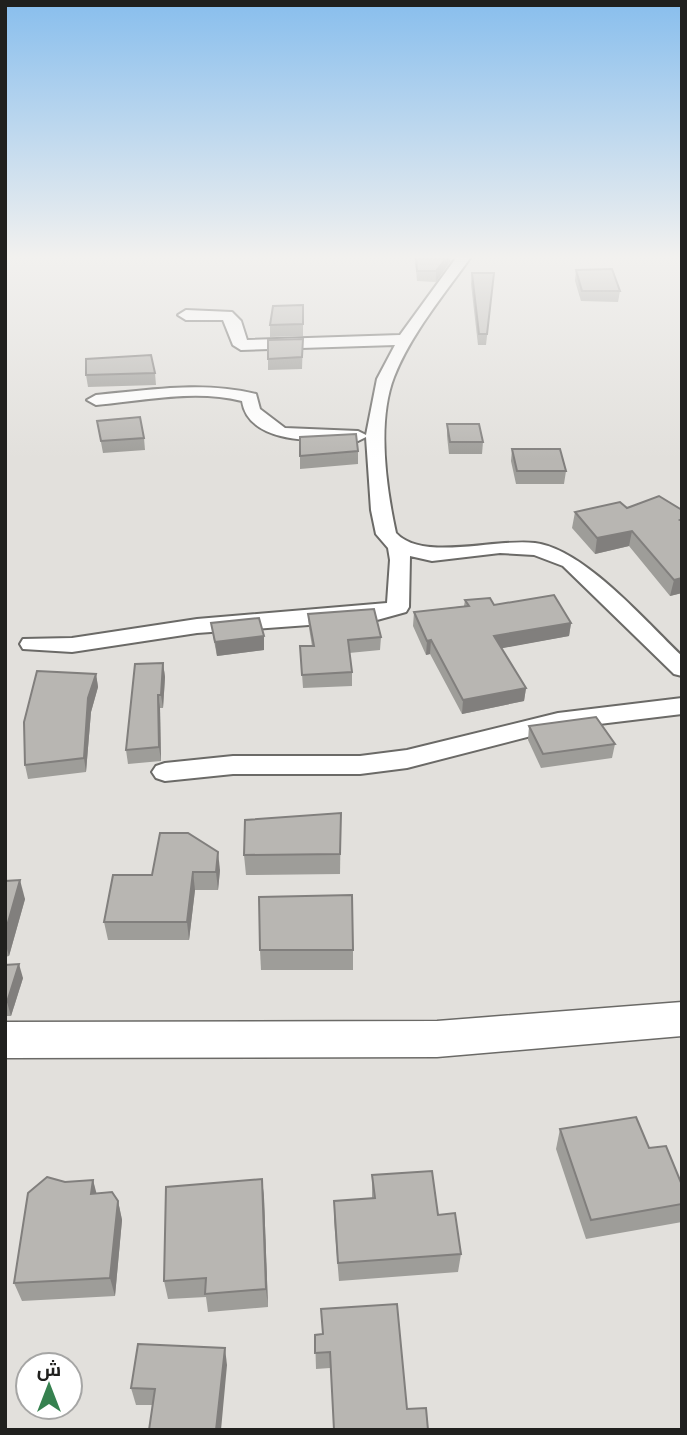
<svg xmlns="http://www.w3.org/2000/svg" width="687" height="1435" viewBox="0 0 687 1435" font-family="Raleway,Cairo,sans-serif">
<style>
.lines{fill:none;stroke-linecap:round;stroke-linejoin:round}
.minor-casing{stroke:#6b6a67;stroke-width:4}
.tertiary-casing{stroke:#6b6a67;stroke-width:3}
.minor{fill:#fff;fill-rule:evenodd}
.tertiary{fill:#fff;fill-rule:evenodd}
.wall{fill:#9e9d99}
.shaded-wall{fill:#817f7d}
.building{fill:#b8b6b2;stroke:#817f7d;stroke-width:2}
</style>
<rect width="100%" height="100%" fill="#e2e0dc"/>
<g class="lines">
<!-- minor casing -->
<g class="minor-casing">
<g id="minor">
<path d="M456 258H470C443 296 411 334 394 377 377 421 386 487 396 533 423 562 495 538 535 543 584 549 646 622 682 656V676L674 674 563 566 534 555 500 553 432 561 410 556 409 607 406 612 377 620 197 633 72 652 23 649 20 644 23 639 72 638 197 619 387 603 390 560 388 548 376 534 371 510 366 437 358 441C324 440 249 447 242 401 194 389 144 401 96 405L87 400 96 395C151 390 202 381 256 394L260 409 285 428 358 431 366 435 377 379 395 345 241 350 233 345 223 320H186L178 315 186 310 232 312 241 321 247 340 400 335Z"/>
<polygon points="682,698 682,714 558,729 407,768 360,774 233,774 165,781 156,778 152,772 156,766 165,763 233,756 360,756 407,750 558,713"/>
</g>
</g>
<!-- tertiary casing -->
<g class="tertiary-casing">
<polygon id="tertiary" points="682,1002 682,1036 437,1057 5,1058 5,1022 437,1021"/>
</g>
<!-- minor -->
<use href="#minor" class="minor"/>
<!-- tertiary -->
<use href="#tertiary" class="tertiary"/>
</g>
<!-- wall -->
<g class="wall">
<polygon points="415,258 450,258 450,262 436,282 417,281"/>
<polygon points="576,270 620,291 618,302 581,301 575,281"/>
<polygon points="472,273 494,273 486,345 478,345 471,284"/>
<polygon points="303,305 303,336 270,337 270,325"/>
<polygon points="303,339 302,369 268,370 268,359"/>
<polygon points="155,373 156,385 88,387 86,375"/>
<polygon points="97,421 144,438 145,450 103,453"/>
<polygon points="447,424 483,442 482,454 449,454 447,436"/>
<polygon points="300,437 358,451 358,464 300,469"/>
<polygon points="512,449 566,471 564,484 516,484 511,461"/>
<polygon points="627,508 682,510 682,593 670,596 629,546 595,554 572,528 575,512"/>
<polygon points="465,600 494,605 571,623 569,636 501,648 526,688 524,701 462,714 430,654 426,655 413,626 414,612 464,606"/>
<polygon points="308,614 381,637 380,650 349,653 352,672 352,686 303,688 300,646 312,646 309,628"/>
<polygon points="211,623 264,650 217,656 213,636"/>
<polygon points="163,663 165,677 163,708 160,708 161,761 128,764 126,750"/>
<polygon points="96,674 98,687 91,712 86,772 28,779 25,765"/>
<polygon points="529,726 615,744 612,758 541,768 528,740"/>
<polygon points="341,813 340,874 246,875 244,855"/>
<polygon points="220,870 218,890 195,890 189,940 108,940 104,922 152,875"/>
<polygon points="5,881 25,899 9,956 5,957"/>
<polygon points="260,950 353,950 353,970 261,970"/>
<polygon points="5,965 23,978 11,1016 5,1016"/>
<polygon points="560,1129 649,1148 682,1185 682,1222 586,1239 556,1149"/>
<polygon points="372,1175 438,1215 461,1254 458,1272 339,1281 334,1220 334,1201 372,1198"/>
<polygon points="262,1179 264,1198 268,1307 208,1312 206,1297 168,1299 164,1281"/>
<polygon points="93,1180 96,1194 118,1201 122,1220 115,1296 22,1301 14,1283 65,1182"/>
<polygon points="315,1335 407,1409 428,1430 330,1368 316,1369"/>
<polygon points="227,1365 153,1405 136,1405 131,1388"/>
</g>
<!-- shaded-wall -->
<g class="shaded-wall">
<polygon points="446,258 450,258 450,262 436,282 436,271"/>
<polygon points="632,531 629,546 595,554 597,538"/>
<polygon points="682,578 682,593 670,596 674,580"/>
<polygon points="571,623 569,636 493,650 494,636"/>
<polygon points="264,636 264,650 217,656 215,642"/>
<polygon points="431,640 430,654 426,655 427,641"/>
<polygon points="163,663 165,677 163,708 161,695"/>
<polygon points="96,674 98,687 91,712 86,772 84,758 88,698"/>
<polygon points="526,688 524,701 462,714 463,700"/>
<polygon points="158,695 160,708 161,761 159,747"/>
<polygon points="218,852 220,870 218,890 216,872"/>
<polygon points="193,872 195,890 189,940 187,922"/>
<polygon points="20,880 25,899 9,956 5,942 5,933"/>
<polygon points="19,964 23,978 11,1016 7,1002"/>
<polygon points="262,1179 264,1198 268,1307 266,1289"/>
<polygon points="93,1180 98,1199 91,1194"/>
<polygon points="118,1201 122,1220 115,1296 110,1278"/>
<polygon points="225,1348 227,1365 221,1430 216,1430"/>
</g>
<!-- building -->
<g class="building">
<polygon points="416,258 446,258 436,271 417,271"/>
<polygon points="612,269 620,291 582,291 576,270"/>
<polygon points="472,273 494,273 487,334 479,334"/>
<polygon points="303,305 303,324 270,325 273,306"/>
<polygon points="303,339 302,357 268,359 268,340"/>
<polygon points="151,355 155,373 86,375 86,359"/>
<polygon points="140,417 144,438 101,441 97,421"/>
<polygon points="447,424 479,424 483,442 450,442"/>
<polygon points="356,434 358,451 300,456 300,437"/>
<polygon points="512,449 560,449 566,471 517,471"/>
<polygon points="659,496 682,510 682,519 680,520 682,521 682,578 674,580 632,531 597,538 575,512 620,502 627,508"/>
<polygon points="554,595 571,623 494,636 526,688 463,700 431,640 427,641 414,612 469,606 465,600 490,598 494,605"/>
<polygon points="374,609 381,637 348,640 352,672 302,675 300,646 314,646 308,614"/>
<polygon points="259,618 264,636 215,642 211,623"/>
<polygon points="163,663 161,695 158,695 159,747 126,750 135,664"/>
<polygon points="37,671 96,674 88,698 84,758 25,765 24,722"/>
<polygon points="596,717 615,744 543,754 529,726"/>
<polygon points="341,813 340,854 244,855 245,820"/>
<polygon points="160,833 188,833 218,852 216,872 193,872 187,922 104,922 113,875 152,875"/>
<polygon points="20,880 5,933 5,881"/>
<polygon points="352,895 353,950 260,950 259,897"/>
<polygon points="19,964 7,1002 5,1002 5,965"/>
<polygon points="636,1117 649,1148 666,1146 682,1185 682,1204 591,1220 560,1129"/>
<polygon points="432,1171 438,1215 455,1213 461,1254 338,1263 334,1201 375,1198 372,1175"/>
<polygon points="47,1177 65,1182 93,1180 91,1194 112,1192 118,1201 110,1278 14,1283 28,1193"/>
<polygon points="262,1179 266,1289 205,1294 206,1278 164,1281 166,1187"/>
<polygon points="397,1304 407,1409 426,1408 428,1430 334,1430 330,1352 315,1353 315,1335 323,1334 321,1309"/>
<polygon points="138,1344 225,1348 216,1430 149,1430 155,1389 131,1388"/>
</g>
<!-- sky -->
<linearGradient id="sky" x2="0" y2="1"><stop stop-color="#88beed"/><stop offset="0.56" stop-color="#f2f1ef"/><stop offset="1" stop-color="#f2f1ef" stop-opacity="0"/></linearGradient>
<rect width="687" height="459" fill="url(#sky)"/>
<!-- border -->
<rect width="687" height="1435" fill="none" stroke="#20201e" stroke-width="14"/>
<!-- north arrow -->
<g transform="translate(49 1386)"><circle r="33" fill="#ffffff" stroke="#a6a6a5" stroke-width="2"/>
<path d="M0-5L12 26L0 18L-12 26Z" fill="#36814f"/>
<text y="-10" font-size="19" font-weight="bold" text-anchor="middle" fill="#20201e">ش</text>
</g>
</svg>
